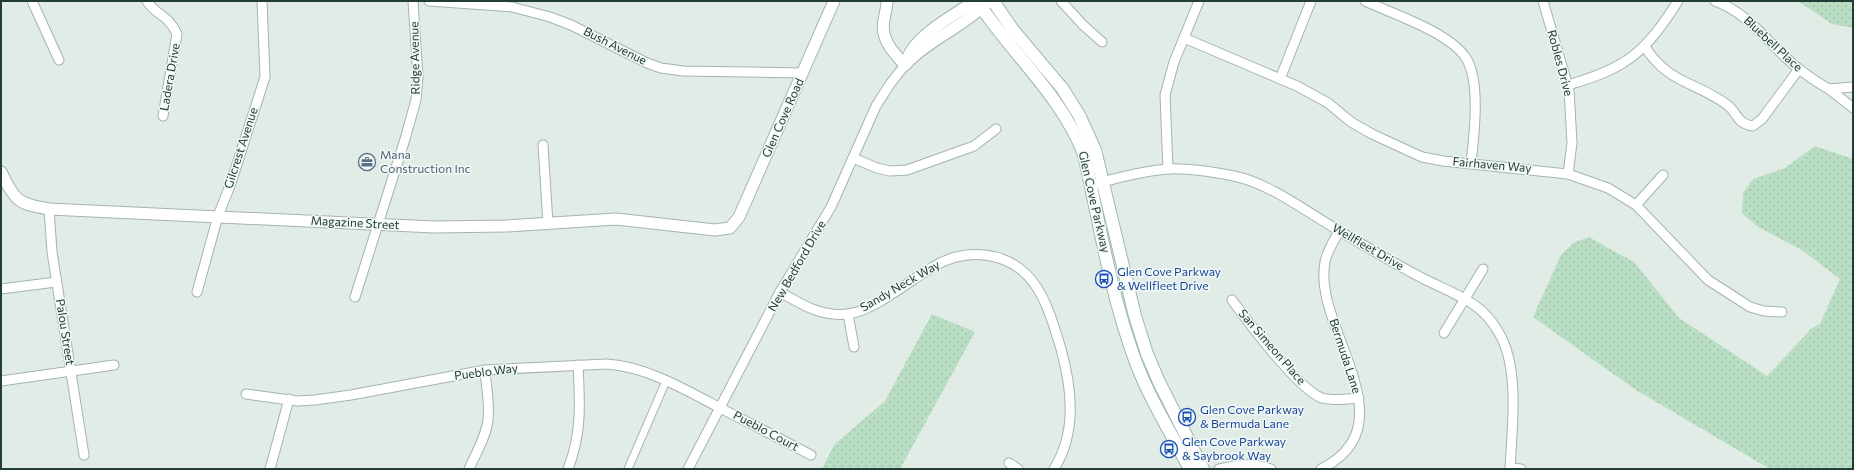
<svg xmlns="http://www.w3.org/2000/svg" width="1854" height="470" viewBox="0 0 1854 470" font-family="Commissioner,sans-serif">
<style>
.grass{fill:url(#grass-dots)}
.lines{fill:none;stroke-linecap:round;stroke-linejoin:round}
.pedestrian-casing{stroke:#a4b4ae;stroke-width:9}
.minor-casing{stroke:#a4b4ae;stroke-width:11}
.tertiary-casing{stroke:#a4b4ae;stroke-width:13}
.secondary-casing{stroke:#9fb8af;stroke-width:14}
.pedestrian{stroke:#fff;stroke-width:7}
.minor{stroke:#fff;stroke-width:9}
.tertiary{stroke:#fff;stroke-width:11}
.secondary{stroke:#fff;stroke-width:12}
.labels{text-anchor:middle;stroke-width:3;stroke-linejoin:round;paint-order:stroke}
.street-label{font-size:12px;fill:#213d35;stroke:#f1f8f5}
.service-label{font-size:12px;fill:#4e5e75;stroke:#f1f8f5;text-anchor:start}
.transit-label{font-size:12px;fill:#164399;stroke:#f1f8f5;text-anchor:start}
</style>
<defs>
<pattern id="grass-dots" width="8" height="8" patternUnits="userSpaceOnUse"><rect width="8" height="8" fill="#b9dec3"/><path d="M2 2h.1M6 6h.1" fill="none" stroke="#9fbfa8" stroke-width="1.8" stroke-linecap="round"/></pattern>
</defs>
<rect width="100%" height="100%" fill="#e1ece7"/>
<!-- grass -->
<g class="grass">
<polygon points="1798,1 1853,1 1853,28 1832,24"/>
<polygon points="1815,146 1853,159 1853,469 1770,469 1636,390 1533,317 1561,255 1573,243 1589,237 1608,248 1634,262 1679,318 1767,376 1812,328 1820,324 1840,279 1802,250 1758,227 1742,213 1743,193 1753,179 1785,168"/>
<polygon points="932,314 975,332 900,469 822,469 834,445 885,401"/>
</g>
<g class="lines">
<!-- pedestrian casing -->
<g class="pedestrian-casing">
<polyline id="pedestrian" points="628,469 666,381"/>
</g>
<!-- minor casing -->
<g class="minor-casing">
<g id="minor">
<polyline points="32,1 59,60"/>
<path d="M147 1C154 14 169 15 177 34L163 116"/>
<polyline points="429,1 512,7 550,17 571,25 647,63 661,68 683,71 803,73"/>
<polyline points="1061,1 1083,25 1102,42"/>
<path d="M1365 1C1393 14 1449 32 1466 58 1481 82 1474 135 1471 163"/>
<polyline points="1543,1 1569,90 1572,143 1568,174"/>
<path d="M1715 1C1750 14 1767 42 1794 65 1805 74 1816 82 1829 89"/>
<polyline points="1184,38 1297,86 1328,103 1351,122 1372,134 1422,157 1443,161 1568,174 1608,188 1636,205 1708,280 1750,307 1764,311 1782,312"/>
<path d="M1645 47C1669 84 1694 81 1726 104 1738 112 1736 124 1753 126L1762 119 1799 69"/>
<polyline points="1280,79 1311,1"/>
<path d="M1568 85C1627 68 1645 53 1678 1"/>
<polyline points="1853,87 1829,89 1853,108"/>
<polyline points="543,145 548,224"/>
<polyline points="853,158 877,168 890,171 907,170 974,146 996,129"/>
<polyline points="1168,169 1165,95 1174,62 1199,1"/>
<path d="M1091 185C1116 178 1142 171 1168 169 1189 168 1213 172 1234 176 1272 184 1309 214 1343 233 1370 249 1397 265 1424 279 1440 287 1458 294 1473 304 1483 311 1493 322 1499 333 1520 368 1512 428 1510 469"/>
<polyline points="1636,205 1663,175"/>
<polyline points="49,209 52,252 84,455"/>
<polyline points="1,289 56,282"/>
<polyline points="197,292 218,216 231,183 265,77 262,1"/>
<path d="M780 292C802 305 822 317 848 314 874 311 910 280 933 267 949 257 966 253 985 255 1036 261 1048 306 1061 349 1072 389 1077 432 1054 469"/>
<polyline points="355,297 405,139 416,100 418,77 413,1"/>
<path d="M1232 300C1248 322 1299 390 1322 398 1334 401 1347 399 1359 398"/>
<polyline points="848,314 854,347"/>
<polyline points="1444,333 1483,269"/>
<polyline points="1,381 114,365"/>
<path d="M246 394 297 401 315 400 351 395 485 370 607 364C648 367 686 390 722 409 752 424 782 440 811 455"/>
<polyline points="1009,463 1018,469"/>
<polyline points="1510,468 1521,469"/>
<polyline points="270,469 289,399"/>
<path d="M469 469C476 453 486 437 488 420 490 403 486 386 485 370"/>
<path d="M568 469C582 433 580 403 578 365"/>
<polyline points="688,469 780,292 831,207 876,106 890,84 905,65"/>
<path d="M1219 469C1239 465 1250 462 1271 469"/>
<path d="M1321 469C1412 424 1312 328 1325 262 1327 251 1334 241 1339 231"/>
</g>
</g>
<!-- tertiary casing -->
<g class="tertiary-casing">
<g id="tertiary">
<path d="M887 1C887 8 885 13 884 20 880 39 893 52 905 65"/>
<path d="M908 57C916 35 956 14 975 1"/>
<path d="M905 65C929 39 965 26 989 1"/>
<path d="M1 172C15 200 17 204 49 209L434 227 506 226 616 219 715 230 730 228 739 217 834 1"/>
</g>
</g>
<!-- secondary casing -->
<g class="secondary-casing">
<g id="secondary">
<path d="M977 1C1011 53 1061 95 1084 154 1099 222 1111 295 1135 360 1149 398 1171 433 1190 469"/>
<polyline points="993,1 1013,30 1062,88 1079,115 1095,150 1135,316 1147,354 1159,382 1203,469"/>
</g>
</g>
<!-- pedestrian -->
<use href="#pedestrian" class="pedestrian"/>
<!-- minor -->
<use href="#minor" class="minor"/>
<!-- tertiary -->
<use href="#tertiary" class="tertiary"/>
<!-- secondary -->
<use href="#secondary" class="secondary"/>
</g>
<!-- icons -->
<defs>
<g id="office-ring" transform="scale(0.9)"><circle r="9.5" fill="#f1f8f5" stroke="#5c6f8a" stroke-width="1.5"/><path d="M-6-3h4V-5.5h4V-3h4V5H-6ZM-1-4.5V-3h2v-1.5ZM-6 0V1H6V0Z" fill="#5c6f8a"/></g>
<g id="bus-ring" transform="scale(0.9)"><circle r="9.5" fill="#f1f8f5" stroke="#1a4fb4" stroke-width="1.5"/><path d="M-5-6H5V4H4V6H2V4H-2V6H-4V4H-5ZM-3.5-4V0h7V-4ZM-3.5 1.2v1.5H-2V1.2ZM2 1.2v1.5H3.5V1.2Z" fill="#1a4fb4"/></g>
</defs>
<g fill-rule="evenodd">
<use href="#office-ring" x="367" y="162"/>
<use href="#bus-ring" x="1104" y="279"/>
<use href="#bus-ring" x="1187" y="417"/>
<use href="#bus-ring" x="1169" y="449"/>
</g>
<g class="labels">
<!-- street labels -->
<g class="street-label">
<text transform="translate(1773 44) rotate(43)" y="4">Bluebell Place</text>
<text transform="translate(615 46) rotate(27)" y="4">Bush Avenue</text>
<text transform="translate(415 58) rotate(-91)" y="4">Ridge Avenue</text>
<text transform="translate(1560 63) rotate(75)" y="4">Robles Drive</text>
<text transform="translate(170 77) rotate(-80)" y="4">Ladera Drive</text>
<text transform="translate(783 118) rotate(-66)" y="4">Glen Cove Road</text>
<text transform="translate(241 148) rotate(-72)" y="4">Gilcrest Avenue</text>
<text transform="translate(1492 165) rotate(5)" y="4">Fairhaven Way</text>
<text transform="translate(1094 202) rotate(77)" y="4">Glen Cove Parkway</text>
<text transform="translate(355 223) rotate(3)" y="4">Magazine Street</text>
<text transform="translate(1368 247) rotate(30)" y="4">Wellfleet Drive</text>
<text transform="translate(797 266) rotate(-60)" y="4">New Bedford Drive</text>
<text transform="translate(900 286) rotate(-30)" y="4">Sandy Neck Way</text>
<text transform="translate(65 332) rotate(81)" y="4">Palou Street</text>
<text transform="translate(1272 347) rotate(49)" y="4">San Simeon Place</text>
<text transform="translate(1345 356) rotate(72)" y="4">Bermuda Lane</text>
<text transform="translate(486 372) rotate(-7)" y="4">Pueblo Way</text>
<text transform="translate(766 431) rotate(28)" y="4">Pueblo Court</text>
</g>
<!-- service labels -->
<g class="service-label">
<text x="380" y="159">Mana<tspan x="380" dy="14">Construction Inc</tspan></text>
</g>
<!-- transit labels -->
<g class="transit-label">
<text x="1117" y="276">Glen Cove Parkway<tspan x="1117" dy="14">&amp; Wellfleet Drive</tspan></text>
<text x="1200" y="414">Glen Cove Parkway<tspan x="1200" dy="14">&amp; Bermuda Lane</tspan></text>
<text x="1182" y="446">Glen Cove Parkway<tspan x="1182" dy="14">&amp; Saybrook Way</tspan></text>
</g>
</g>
<!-- border -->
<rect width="1854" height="470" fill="none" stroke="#213d35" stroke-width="4"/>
</svg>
